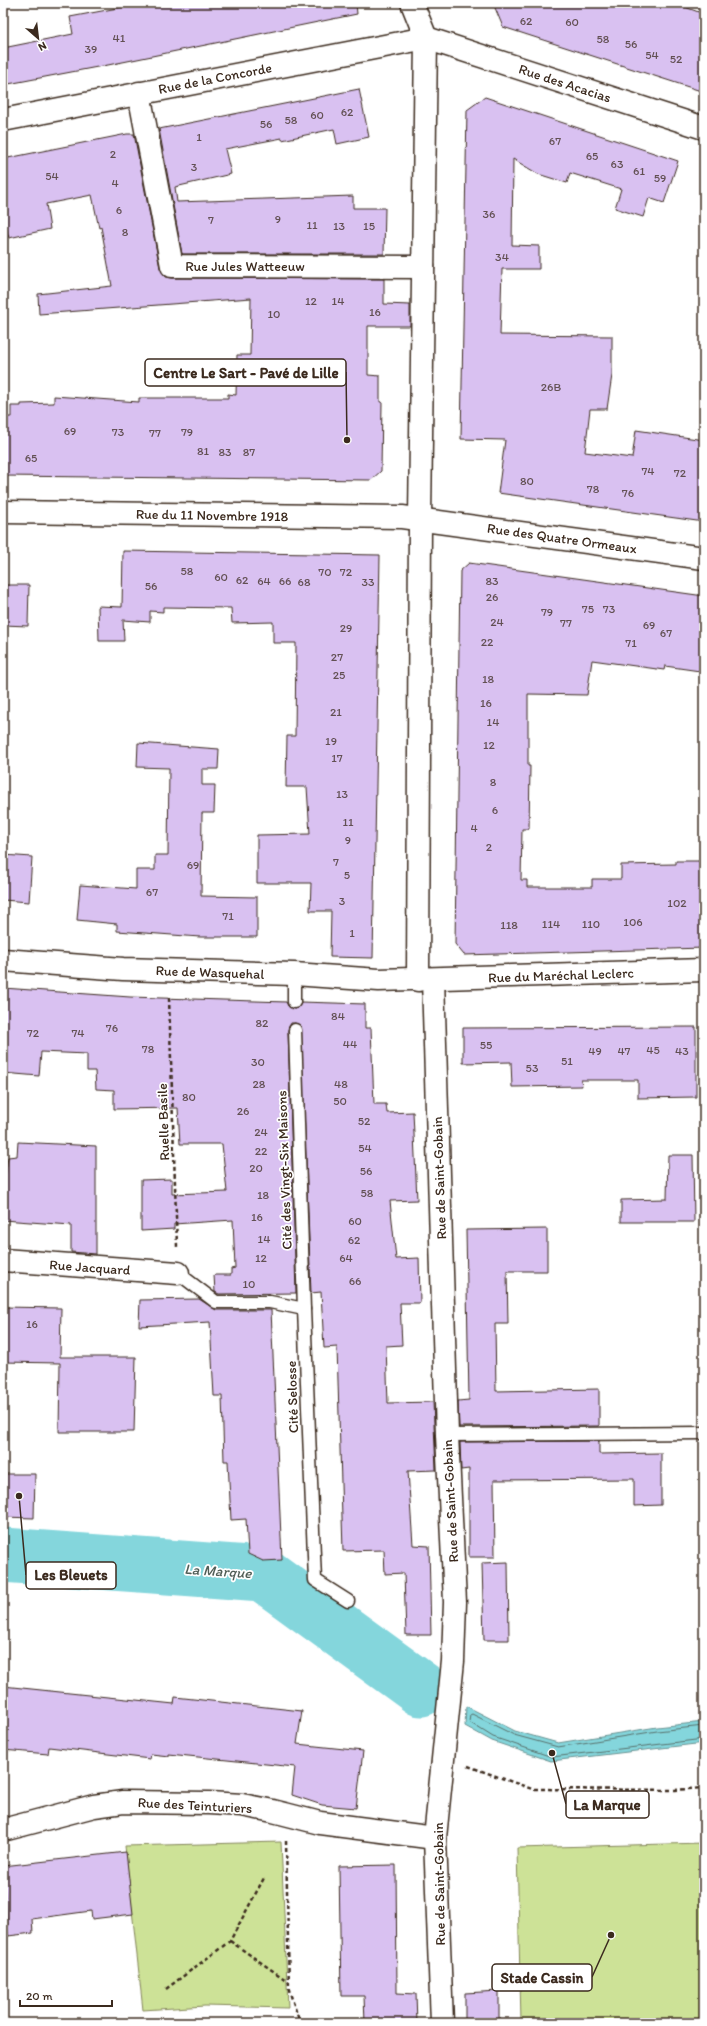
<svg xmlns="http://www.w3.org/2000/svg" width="707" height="2026" viewBox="0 0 707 2026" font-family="Itim,sans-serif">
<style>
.green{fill:#cde297;stroke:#84865a}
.water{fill:#84d6dc;stroke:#679190}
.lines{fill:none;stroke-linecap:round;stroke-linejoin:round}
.shore{stroke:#586f6a;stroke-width:1}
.river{stroke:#84d6dc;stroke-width:55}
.building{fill:#d9c1f1;stroke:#3b2a1e}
.lane-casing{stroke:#3b2a1e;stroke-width:15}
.street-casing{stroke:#3b2a1e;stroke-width:25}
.secondary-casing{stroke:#3b2a1e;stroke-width:25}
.path{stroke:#3b2a1e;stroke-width:2.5;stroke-dasharray:4 3;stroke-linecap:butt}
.lane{stroke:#fff;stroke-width:12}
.street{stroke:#fff;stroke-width:22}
.secondary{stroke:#fff;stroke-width:22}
.labels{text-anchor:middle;stroke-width:3.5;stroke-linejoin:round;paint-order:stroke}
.number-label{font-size:12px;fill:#625053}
.street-label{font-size:14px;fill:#3b2a1e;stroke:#fff}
.water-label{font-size:15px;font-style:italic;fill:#515e57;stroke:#fff}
.leader{fill:none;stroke:#3b2a1e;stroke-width:1.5}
.callout-dot{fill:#3b2a1e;stroke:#fff;stroke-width:1.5}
.callout{fill:#fff;stroke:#3b2a1e;stroke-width:1.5}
.callout-label{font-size:15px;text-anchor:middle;font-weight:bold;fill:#3b2a1e}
</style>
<rect width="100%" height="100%" fill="#fff"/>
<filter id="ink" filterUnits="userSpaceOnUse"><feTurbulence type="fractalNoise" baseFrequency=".025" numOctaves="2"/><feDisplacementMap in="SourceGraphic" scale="8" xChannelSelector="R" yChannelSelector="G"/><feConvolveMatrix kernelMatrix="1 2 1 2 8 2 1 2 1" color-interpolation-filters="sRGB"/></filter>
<g filter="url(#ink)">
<!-- green -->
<g class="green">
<polygon points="281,1842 288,2008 205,2006 143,2010 125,1846"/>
<polygon points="704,1843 704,2023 521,2023 517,1848"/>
</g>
<!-- water -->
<polygon class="water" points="466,1706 515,1731 558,1743 657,1727 704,1722 704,1743 551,1761 492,1741 465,1726"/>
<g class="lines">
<!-- shore -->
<polyline class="shore" points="704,1726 657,1731 558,1747 514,1735 472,1714 470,1715 469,1722 493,1737 552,1757 704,1739"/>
<!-- river -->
<polyline class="river" points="3,1555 263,1574 421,1689"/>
</g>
<!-- building -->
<g class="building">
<polygon points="144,3 356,3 357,14 108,65 3,85 3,48 73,34 70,17"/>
<polygon points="493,3 674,3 704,14 704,92 503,27"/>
<polygon points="359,89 369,137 337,144 334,129 282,140 282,138 225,149 231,174 175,187 177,202 353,196 353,208 385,208 384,254 182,254 159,129"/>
<polygon points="485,97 678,161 664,203 649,198 643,217 615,208 621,189 570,173 567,183 538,174 513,159 512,245 539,246 539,269 502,269 500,335 612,336 612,375 607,409 590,409 585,452 632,458 636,430 704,440 704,522 498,493 505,440 461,439 467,110"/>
<polygon points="127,134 134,134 160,268 166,277 172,278 384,279 384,304 410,305 410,326 368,326 368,375 380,376 380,402 382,402 381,471 371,480 3,476 3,417 11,417 11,406 21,406 21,404 54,403 54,396 139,402 139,398 228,398 228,394 236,395 237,355 250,355 251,298 39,314 38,294 112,286 101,227 99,228 92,195 46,204 50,229 9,238 6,227 3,228 3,159"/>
<polygon points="123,551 380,555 373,958 330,957 331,911 310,911 311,883 257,883 257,835 310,834 307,787 286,787 287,736 295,736 296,643 273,643 273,622 232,623 231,608 163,607 163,612 150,611 150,622 123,620 124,641 99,641 98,606 122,607"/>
<polygon points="469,563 704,596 704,638 700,671 665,666 664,670 592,660 587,695 528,694 528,766 530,766 529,829 522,829 521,880 527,880 527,887 592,887 592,879 621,879 621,865 676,864 676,861 704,861 704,948 464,955 455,944 460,571"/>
<polygon points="3,585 29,585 28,626 3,625"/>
<polygon points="138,743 219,749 218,769 202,769 202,785 215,785 214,813 202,813 201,896 257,897 257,937 200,937 117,931 117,924 77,920 80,885 136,889 136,870 155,870 155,855 168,855 169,768 137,767"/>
<polygon points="3,855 32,857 29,902 3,900"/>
<polygon points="3,988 130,997 286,1002 288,1006 294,1009 298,1008 301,1002 365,1004 365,1028 371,1028 374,1104 386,1104 387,1113 413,1112 417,1200 390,1201 396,1259 419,1258 420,1303 400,1303 402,1345 386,1346 388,1403 433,1402 436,1470 408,1471 413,1545 429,1546 431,1635 406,1635 404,1573 385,1574 384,1550 343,1551 337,1347 324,1348 321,1292 311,1293 301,1026 295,1023 291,1023 288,1030 296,1293 219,1294 215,1292 214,1275 231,1275 231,1269 235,1268 233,1220 174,1224 174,1229 141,1231 141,1180 172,1179 172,1194 227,1192 222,1144 180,1144 178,1108 114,1109 114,1090 96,1089 95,1071 87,1071 87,1054 41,1052 39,1076 3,1073"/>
<polygon points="696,1027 696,1097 638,1098 638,1080 581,1080 582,1086 512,1087 511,1062 463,1063 463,1028"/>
<polygon points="18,1142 96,1146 96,1254 71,1252 71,1225 3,1220 3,1192 8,1157 17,1156"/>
<polygon points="668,1155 693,1155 694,1222 621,1222 621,1200 667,1199"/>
<polygon points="547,1229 547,1271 507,1271 508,1324 495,1324 496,1391 599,1389 599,1426 459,1427 458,1401 469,1400 466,1230"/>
<polygon points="199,1299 216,1310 271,1310 282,1560 263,1561 248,1554 246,1519 231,1520 228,1461 224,1461 222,1396 214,1396 210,1322 139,1326 140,1300"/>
<polygon points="3,1307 61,1308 60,1357 136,1357 134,1432 59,1432 60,1363 3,1362"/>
<polygon points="599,1441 599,1454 661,1453 661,1505 634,1506 634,1479 494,1480 495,1557 469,1557 469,1469 461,1470 460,1442"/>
<polygon points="3,1474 35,1474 34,1518 3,1517"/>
<polygon points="508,1562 509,1640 484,1640 482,1563"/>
<polygon points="3,1686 174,1704 175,1697 302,1711 297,1744 363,1751 356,1808 322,1805 292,1795 295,1767 169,1754 169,1756 151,1754 150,1759 49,1747 48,1754 3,1750"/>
<polygon points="126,1852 133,1914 92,1919 91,1911 32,1919 33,1933 8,1936 3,1866"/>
<polygon points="396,1865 397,1993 416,1994 417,2023 365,2023 364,1996 341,1996 339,1866"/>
<polygon points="499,1991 499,2023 465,2023 465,1993"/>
</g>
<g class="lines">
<!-- lane casing -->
<g class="lane-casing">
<g id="lane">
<polyline points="294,974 294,1002"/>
<polyline points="295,1030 304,1309"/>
<polyline points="178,1273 216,1302 270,1302 304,1309 315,1580 348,1601"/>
<polyline points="447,1435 704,1433"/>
</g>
</g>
<!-- street casing -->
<g class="street-casing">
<g id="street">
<polyline points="412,3 426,38 420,519 418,980"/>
<polyline points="139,93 172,266 423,267"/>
<polyline points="3,120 426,38 704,128"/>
<polyline points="3,512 402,517 704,558"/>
<polyline points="433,979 447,1435 455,1602 453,1661 435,1838 442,2023"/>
<polyline points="3,1260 178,1273"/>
<polyline points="3,1830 94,1806 123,1802 209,1803 242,1805 273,1811 320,1823 435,1838"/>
</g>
</g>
<!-- secondary casing -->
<g class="secondary-casing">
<polyline id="secondary" points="3,960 123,969 294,974 379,980 704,970"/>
</g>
<!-- path -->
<g class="path">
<polyline points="169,998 177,1247"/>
<polyline points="468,1766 532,1789 675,1790 704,1788"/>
<polyline points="286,1841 289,1990 300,2023"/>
<polyline points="230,1941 289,1982"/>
<polyline points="166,1989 230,1941 264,1878"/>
</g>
<!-- lane -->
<use href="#lane" class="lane"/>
<!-- street -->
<use href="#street" class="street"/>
<!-- secondary -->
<use href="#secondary" class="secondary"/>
</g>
</g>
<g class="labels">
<!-- number labels -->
<g class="number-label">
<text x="526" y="25">62</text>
<text x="572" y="26">60</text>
<text x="119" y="42">41</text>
<text x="603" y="43">58</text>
<text x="631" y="48">56</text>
<text x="91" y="53">39</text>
<text x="652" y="59">54</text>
<text x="676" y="63">52</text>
<text x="347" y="116">62</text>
<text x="317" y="119">60</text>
<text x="291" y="124">58</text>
<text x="266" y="128">56</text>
<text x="199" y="141">1</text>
<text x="555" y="145">67</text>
<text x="113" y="158">2</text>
<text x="592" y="160">65</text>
<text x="617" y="168">63</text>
<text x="194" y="171">3</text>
<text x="639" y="175">61</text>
<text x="52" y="180">54</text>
<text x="660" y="182">59</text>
<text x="115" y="187">4</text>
<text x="119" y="214">6</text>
<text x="489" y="218">36</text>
<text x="278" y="223">9</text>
<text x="211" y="224">7</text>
<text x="312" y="229">11</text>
<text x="339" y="230">13</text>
<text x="369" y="230">15</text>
<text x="125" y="236">8</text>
<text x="502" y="261">34</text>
<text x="311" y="305">12</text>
<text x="338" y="305">14</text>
<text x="375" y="316">16</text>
<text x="274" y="318">10</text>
<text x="551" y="391">26B</text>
<text x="70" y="435">69</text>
<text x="118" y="436">73</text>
<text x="187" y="436">79</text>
<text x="155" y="437">77</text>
<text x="203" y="455">81</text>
<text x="225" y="456">83</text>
<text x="249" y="456">87</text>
<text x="31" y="462">65</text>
<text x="648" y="475">74</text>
<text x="680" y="477">72</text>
<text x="527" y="485">80</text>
<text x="593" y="493">78</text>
<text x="628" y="497">76</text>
<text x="187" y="575">58</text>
<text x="325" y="576">70</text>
<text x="346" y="576">72</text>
<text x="221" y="581">60</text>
<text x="242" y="584">62</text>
<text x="264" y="585">64</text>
<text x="285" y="585">66</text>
<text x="492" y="585">83</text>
<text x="304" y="586">68</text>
<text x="368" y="586">33</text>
<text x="151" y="590">56</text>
<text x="492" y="601">26</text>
<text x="588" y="613">75</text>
<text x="609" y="613">73</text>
<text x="547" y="616">79</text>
<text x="497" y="626">24</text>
<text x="566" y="627">77</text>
<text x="649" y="629">69</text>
<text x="346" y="632">29</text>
<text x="666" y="637">67</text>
<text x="487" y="646">22</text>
<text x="631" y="647">71</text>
<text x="337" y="661">27</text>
<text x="339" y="679">25</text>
<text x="488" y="683">18</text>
<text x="486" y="707">16</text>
<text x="336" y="716">21</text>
<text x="493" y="726">14</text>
<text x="331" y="745">19</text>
<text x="489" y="749">12</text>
<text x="337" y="762">17</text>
<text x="493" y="786">8</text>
<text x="342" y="798">13</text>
<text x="495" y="814">6</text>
<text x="348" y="826">11</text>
<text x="474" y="832">4</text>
<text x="348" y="844">9</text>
<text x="489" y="851">2</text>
<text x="336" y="866">7</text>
<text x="193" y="869">69</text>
<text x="347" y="879">5</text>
<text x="152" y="896">67</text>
<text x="342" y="905">3</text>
<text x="677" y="907">102</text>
<text x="228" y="920">71</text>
<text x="633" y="926">106</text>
<text x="551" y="928">114</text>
<text x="591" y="928">110</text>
<text x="509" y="929">118</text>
<text x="352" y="937">1</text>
<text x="338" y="1020">84</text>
<text x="262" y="1027">82</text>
<text x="112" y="1032">76</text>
<text x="33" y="1037">72</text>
<text x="78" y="1037">74</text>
<text x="350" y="1048">44</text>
<text x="486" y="1049">55</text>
<text x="148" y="1053">78</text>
<text x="653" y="1054">45</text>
<text x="595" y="1055">49</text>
<text x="624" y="1055">47</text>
<text x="682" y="1055">43</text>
<text x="567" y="1065">51</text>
<text x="258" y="1066">30</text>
<text x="532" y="1072">53</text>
<text x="259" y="1088">28</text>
<text x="341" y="1088">48</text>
<text x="189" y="1101">80</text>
<text x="340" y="1105">50</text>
<text x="243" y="1115">26</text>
<text x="364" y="1125">52</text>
<text x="261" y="1136">24</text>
<text x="365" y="1152">54</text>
<text x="261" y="1155">22</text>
<text x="256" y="1172">20</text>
<text x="366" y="1175">56</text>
<text x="367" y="1197">58</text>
<text x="263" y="1199">18</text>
<text x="257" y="1221">16</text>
<text x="355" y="1225">60</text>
<text x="264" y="1243">14</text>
<text x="354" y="1244">62</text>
<text x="261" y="1262">12</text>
<text x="346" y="1262">64</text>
<text x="355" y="1285">66</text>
<text x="249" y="1288">10</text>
<text x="32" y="1328">16</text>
</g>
<!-- street labels -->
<g class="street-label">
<text transform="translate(215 78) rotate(-11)" y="5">Rue de la Concorde</text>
<text transform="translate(565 83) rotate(18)" y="5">Rue des Acacias</text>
<text x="245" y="271">Rue Jules Watteeuw</text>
<text transform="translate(212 515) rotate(1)" y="5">Rue du 11 Novembre 1918</text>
<text transform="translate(562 538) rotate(8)" y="5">Rue des Quatre Ormeaux</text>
<text transform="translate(210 972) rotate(2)" y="5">Rue de Wasquehal</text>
<text transform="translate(561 975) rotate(-2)" y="5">Rue du Maréchal Leclerc</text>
<text transform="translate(163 1122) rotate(-92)" y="5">Ruelle Basile</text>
<text transform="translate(284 1170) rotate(-92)" y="5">Cité des Vingt-Six Maisons</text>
<text transform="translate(439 1178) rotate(-92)" y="5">Rue de Saint-Gobain</text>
<text transform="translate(90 1267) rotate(4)" y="5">Rue Jacquard</text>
<text transform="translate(292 1397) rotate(-92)" y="5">Cité Selosse</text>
<text transform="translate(450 1501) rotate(-93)" y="5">Rue de Saint-Gobain</text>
<text transform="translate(195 1805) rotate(3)" y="5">Rue des Teinturiers</text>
<text transform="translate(439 1884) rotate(-91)" y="5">Rue de Saint-Gobain</text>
</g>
<!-- water labels -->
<g class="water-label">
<text transform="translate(218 1571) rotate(4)" y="5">La Marque</text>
</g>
</g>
<!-- callouts -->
<path class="leader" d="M347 440L346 372M19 1496L26 1575M552 1753L566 1804M611 1935L592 1977"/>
<g class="callout-dot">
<circle cx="347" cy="440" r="4"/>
<circle cx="19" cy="1496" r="4"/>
<circle cx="552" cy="1753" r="4"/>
<circle cx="611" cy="1935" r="4"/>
</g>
<g class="callout">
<rect x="145" y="359" width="201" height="27" rx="4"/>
<rect x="26" y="1562" width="90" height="27" rx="4"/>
<rect x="566" y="1791" width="83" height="27" rx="4"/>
<rect x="492" y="1964" width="100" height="27" rx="4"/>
</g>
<g class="callout-label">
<text x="246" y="378">Centre Le Sart - Pavé de Lille</text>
<text x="71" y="1580">Les Bleuets</text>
<text x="607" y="1810">La Marque</text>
<text x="542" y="1983">Stade Cassin</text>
</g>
<!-- margin -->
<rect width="707" height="2026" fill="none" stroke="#fff" stroke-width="16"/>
<rect x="8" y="8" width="691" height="2010" fill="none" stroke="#3b2a1e" stroke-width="1.5" filter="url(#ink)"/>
<!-- north arrow -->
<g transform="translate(38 38) rotate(152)" stroke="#ffffff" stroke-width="3" paint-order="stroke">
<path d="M0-3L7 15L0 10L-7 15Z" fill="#3b2a1e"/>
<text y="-6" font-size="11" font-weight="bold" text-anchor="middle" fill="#3b2a1e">N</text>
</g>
<!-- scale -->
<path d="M20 2000v6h92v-6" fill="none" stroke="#3b2a1e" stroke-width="2"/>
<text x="26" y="2000" font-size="12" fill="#3b2a1e" stroke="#ffffff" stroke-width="3" paint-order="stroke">20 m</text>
</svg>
